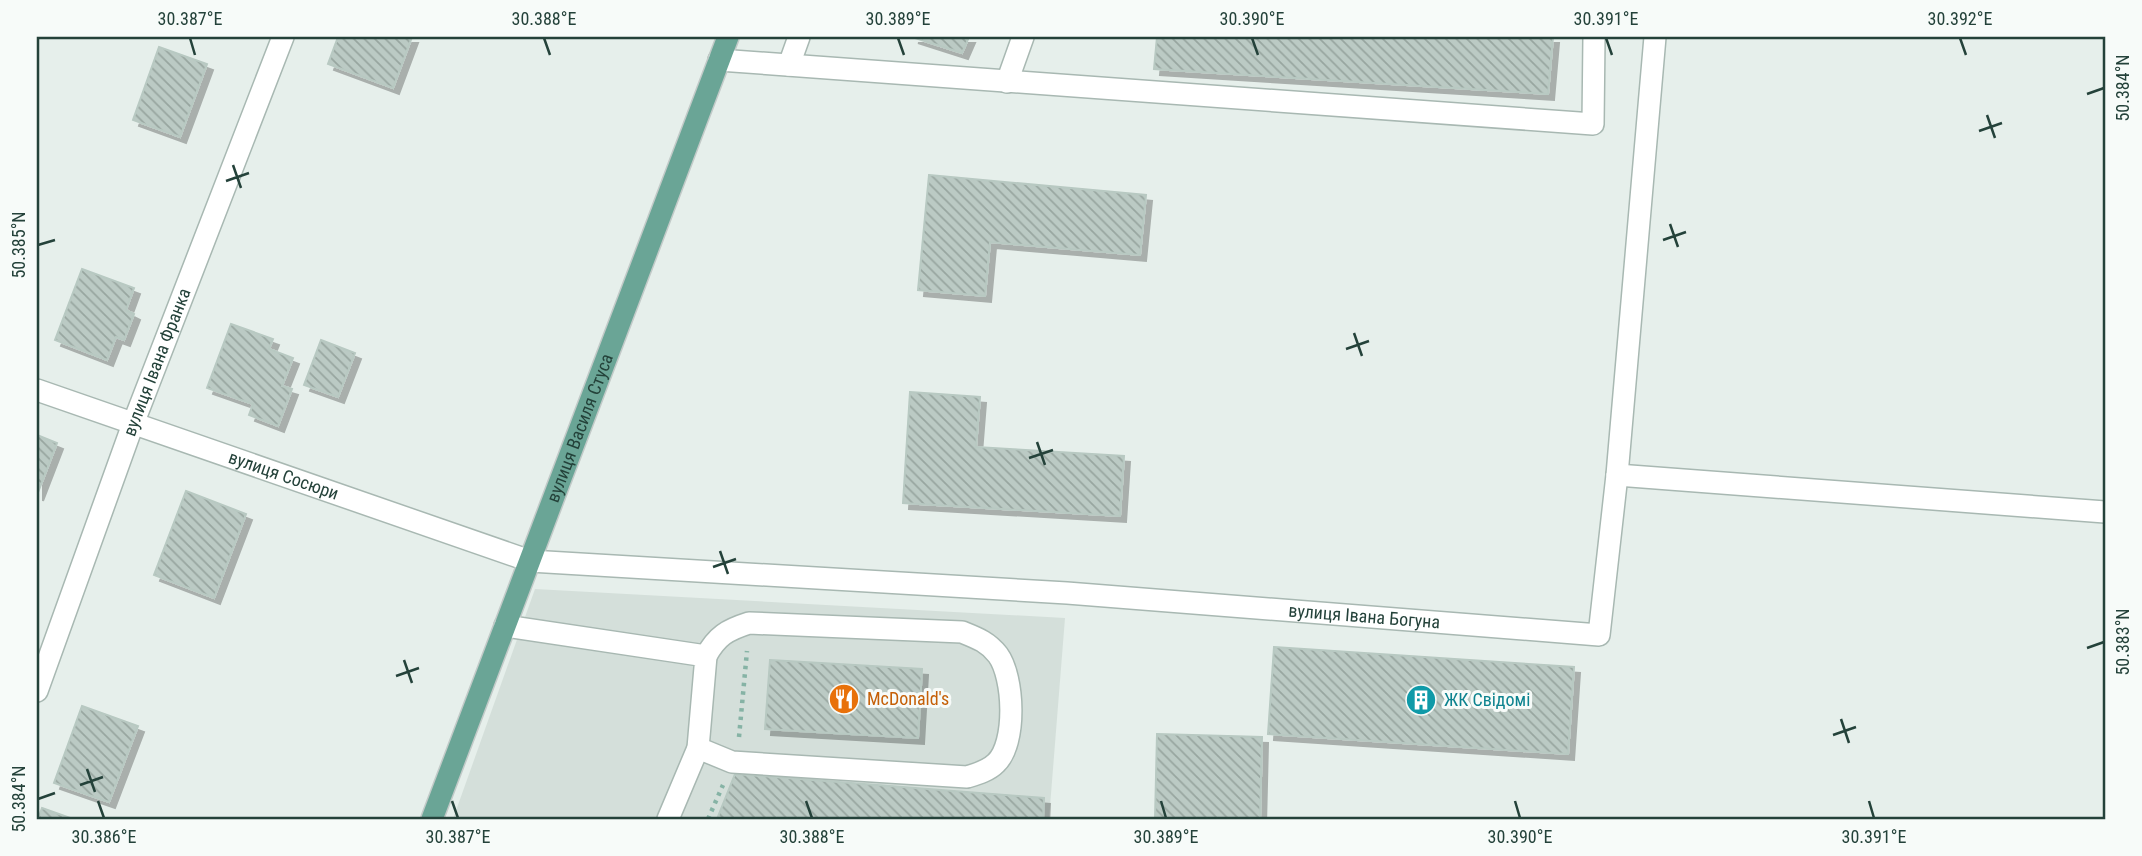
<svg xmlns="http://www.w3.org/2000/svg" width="2142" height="856" viewBox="0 0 2142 856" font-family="'Roboto Condensed',sans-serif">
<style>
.built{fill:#d4dfda}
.building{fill:url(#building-back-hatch);stroke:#b8c9c2;stroke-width:2;filter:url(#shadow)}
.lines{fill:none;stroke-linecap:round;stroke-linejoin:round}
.minor-casing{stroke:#a8b8b2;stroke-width:24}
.major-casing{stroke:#c2cac8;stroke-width:24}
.path{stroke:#86b3a5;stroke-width:4.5;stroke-dasharray:3.5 5;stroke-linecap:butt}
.minor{stroke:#fff;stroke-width:21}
.major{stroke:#6aa596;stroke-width:21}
.ticks{fill:none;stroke:#24423a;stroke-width:2.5}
.labels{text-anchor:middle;stroke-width:6;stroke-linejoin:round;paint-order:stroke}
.street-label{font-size:18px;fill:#24423a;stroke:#f7fbf9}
.food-label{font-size:18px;fill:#c56008;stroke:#f7fbf9;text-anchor:start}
.culture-label{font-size:18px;fill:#0d838f;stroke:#f7fbf9;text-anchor:start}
.neatline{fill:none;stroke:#24423a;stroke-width:2.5}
.ticks-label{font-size:18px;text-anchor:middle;fill:#24423a}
</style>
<defs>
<pattern id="building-back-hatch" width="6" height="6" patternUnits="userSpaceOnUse" patternTransform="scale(1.75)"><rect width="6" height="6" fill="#bbcac4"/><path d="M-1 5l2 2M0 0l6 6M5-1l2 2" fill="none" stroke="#98a6a0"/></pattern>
<filter id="shadow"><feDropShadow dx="6" dy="6" stdDeviation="0" flood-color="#0004"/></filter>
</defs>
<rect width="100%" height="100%" fill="#e6efeb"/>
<!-- built -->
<polygon class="built" points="535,589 1065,618 1049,819 453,819"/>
<!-- building -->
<g class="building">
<polygon points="338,37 412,37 393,88 328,64"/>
<polygon points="912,37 969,37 962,53"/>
<polygon points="1157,37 1553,37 1548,94 1154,69"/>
<polygon points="159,47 207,64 180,137 133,120"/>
<polygon points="929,175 1146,195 1140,255 990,242 985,296 918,290"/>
<polygon points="82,269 134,288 126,310 134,314 124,340 116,337 107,360 55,340"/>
<polygon points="231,324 273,339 269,349 293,358 282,386 292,389 278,426 249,415 253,404 207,388"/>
<polygon points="321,340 355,353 338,397 304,385"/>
<polygon points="910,392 980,397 976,447 1124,456 1120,516 903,503"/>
<polygon points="37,435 57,443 37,495"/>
<polygon points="186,491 246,514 214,598 154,575"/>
<polygon points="1274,647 1574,667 1568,754 1268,734"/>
<polygon points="770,660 922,669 918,738 765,729"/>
<polygon points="82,706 138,726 109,802 54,783"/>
<polygon points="1157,734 1262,737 1260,819 1155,819"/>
<polygon points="735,774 1044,798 1043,819 717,819"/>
<polygon points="42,808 73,819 38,819"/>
</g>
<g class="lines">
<!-- minor casing -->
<g class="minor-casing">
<g id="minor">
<polyline points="719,60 1593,124 1594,37"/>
<polyline points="789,65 799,37"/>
<polyline points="1007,82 1023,37"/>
<path id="s1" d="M37 390 530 561 1067 593 1599 635 1617 475 1655 37"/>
<polyline points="1617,475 2105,512"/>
<polyline points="505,626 706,656 698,748 668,819"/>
<path id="s2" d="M37 691 133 424 283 37"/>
<path d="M698 748 732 762 967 777C977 774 988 771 996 763 1017 743 1014 677 998 655 988 642 977 638 962 632L749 623C727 630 717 636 706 656"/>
</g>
</g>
<!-- major casing -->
<g class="major-casing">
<g id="major">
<path id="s3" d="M432 819 728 37"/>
</g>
</g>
<!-- path -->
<g class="path">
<polyline points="739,737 747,651"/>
<polyline points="708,819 723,785"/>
</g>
<!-- minor -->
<use href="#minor" class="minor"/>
<!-- major -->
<use href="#major" class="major"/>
</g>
<!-- ticks -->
<path class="ticks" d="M190 38 195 55M544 38 550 55M898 38 904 55M1252 38 1258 55M1606 38 1612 55M1960 38 1966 55M2087 94 2104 88M1987 115 1995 138M1979 131 2002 123M233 165 241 188M226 181 249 173M1670 224 1678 247M1663 240 1686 232M38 245 55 240M1354 333 1362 356M1346 349 1369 341M1037 442 1045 465M1029 458 1053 450M720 551 728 574M713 567 736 559M2087 648 2104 642M404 660 412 683M396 676 419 668M1841 719 1849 743M1833 735 1856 727M87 769 95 792M80 785 103 777M38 799 55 793M98 801 104 818M452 801 458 818M806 801 812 818M1161 801 1166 818M1515 801 1520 818M1869 801 1874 818"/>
<!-- icons -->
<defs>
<g id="restaurant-disc" transform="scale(1.575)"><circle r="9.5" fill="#e8710a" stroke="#f7fbf9"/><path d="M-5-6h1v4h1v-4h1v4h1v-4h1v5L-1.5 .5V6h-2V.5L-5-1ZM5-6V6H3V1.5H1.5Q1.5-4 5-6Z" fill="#fff"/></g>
<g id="building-disc" transform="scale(1.575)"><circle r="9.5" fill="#0f9aa8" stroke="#f7fbf9"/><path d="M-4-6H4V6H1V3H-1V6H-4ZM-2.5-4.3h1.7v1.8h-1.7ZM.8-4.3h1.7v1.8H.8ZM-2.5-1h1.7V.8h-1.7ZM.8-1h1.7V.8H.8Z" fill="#fff"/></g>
</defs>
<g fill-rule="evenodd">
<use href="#restaurant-disc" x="844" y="699"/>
<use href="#building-disc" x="1421" y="700"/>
</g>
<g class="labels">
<!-- street labels -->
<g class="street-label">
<text dy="6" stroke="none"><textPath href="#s2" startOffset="350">вулиця Івана Франка</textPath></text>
<text dy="6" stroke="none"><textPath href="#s3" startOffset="418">вулиця Василя Стуса</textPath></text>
<text dy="6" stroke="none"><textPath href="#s1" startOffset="261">вулиця Сосюри</textPath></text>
<text dy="6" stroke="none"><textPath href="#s1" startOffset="1358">вулиця Івана Богуна</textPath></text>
</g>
<!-- food labels -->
<g class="food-label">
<text x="867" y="705">McDonald's</text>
</g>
<!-- culture labels -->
<g class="culture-label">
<text x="1444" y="706">ЖК Свідомі</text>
</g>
</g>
<!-- border -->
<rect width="2142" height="856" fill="none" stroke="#f7fbf9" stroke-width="77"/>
<rect x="38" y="38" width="2066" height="780" class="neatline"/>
<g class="ticks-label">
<text x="190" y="25">30.387°E</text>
<text x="544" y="25">30.388°E</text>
<text x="898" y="25">30.389°E</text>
<text x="1252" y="25">30.390°E</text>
<text x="1606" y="25">30.391°E</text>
<text x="1960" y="25">30.392°E</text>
<text transform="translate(2123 88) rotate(-90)" y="6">50.384°N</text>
<text transform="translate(19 245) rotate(-90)" y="6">50.385°N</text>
<text transform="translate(2123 642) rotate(-90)" y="6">50.383°N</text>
<text transform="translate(19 799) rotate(-90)" y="6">50.384°N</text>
<text x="104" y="843">30.386°E</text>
<text x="458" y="843">30.387°E</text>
<text x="812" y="843">30.388°E</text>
<text x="1166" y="843">30.389°E</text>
<text x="1520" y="843">30.390°E</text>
<text x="1874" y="843">30.391°E</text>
</g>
</svg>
